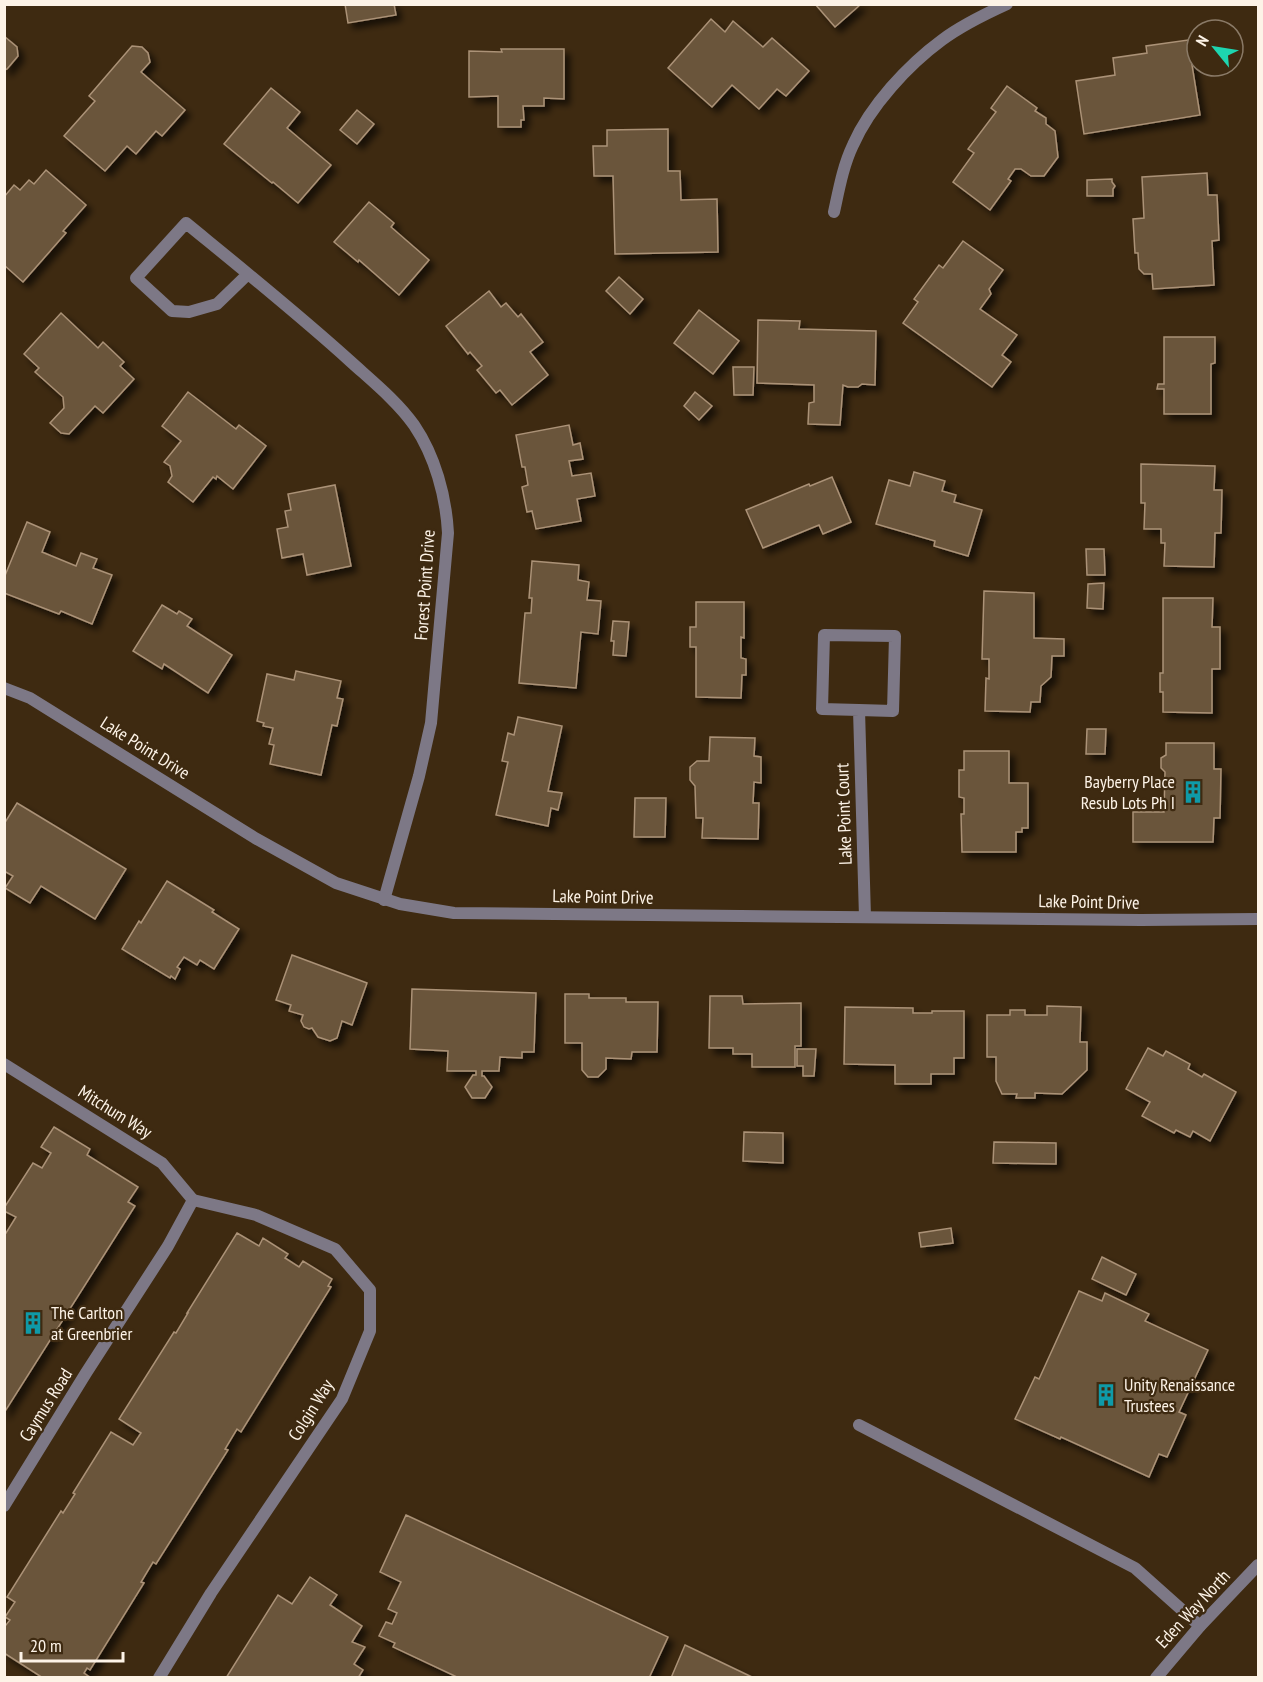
<svg xmlns="http://www.w3.org/2000/svg" width="1263" height="1682" viewBox="0 0 1263 1682" font-family="'PT Sans Narrow',sans-serif">
<style>
.building{fill:#6a543b;stroke:#ab9277;stroke-width:1.5;filter:url(#shadow)}
.lines{fill:none;stroke-linecap:round;stroke-linejoin:round}
.service{stroke:#7d7886;stroke-width:12}
.minor{stroke:#7d7886;stroke-width:12}
.tertiary{stroke:#7d7886;stroke-width:12}
.labels{text-anchor:middle;stroke-width:4.5;stroke-linejoin:round;paint-order:stroke}
.street-label{font-size:18px;fill:#fdf3e7;stroke:#3e2a11}
.poi-label{font-size:18px;fill:#fdf3e7;stroke:#3e2a11;text-anchor:start}
</style>
<defs>
<filter id="shadow"><feDropShadow dx="5.5" dy="5.5" stdDeviation="3" flood-color="#0009"/></filter>
</defs>
<rect width="100%" height="100%" fill="#3e2a11"/>
<!-- building -->
<g class="building">
<polygon points="345,4 394,4 396,15 348,23"/>
<polygon points="815,4 860,4 860,5 835,27"/>
<polygon points="711,19 725,32 733,21 763,47 772,38 809,71 786,96 777,89 759,109 732,85 712,107 668,68"/>
<polygon points="4,36 17,47 18,56 7,69 4,70"/>
<polygon points="1188,40 1200,115 1084,134 1076,81 1115,75 1113,58 1147,53 1146,46"/>
<polygon points="132,46 142,47 148,53 150,62 141,72 185,110 162,136 156,131 136,154 127,146 105,171 64,136 95,101 89,96"/>
<polygon points="501,49 564,49 564,99 544,98 544,106 523,106 524,120 521,120 521,127 498,127 498,96 469,97 469,51 502,52"/>
<polygon points="1007,86 1037,108 1035,111 1046,118 1046,124 1055,131 1058,157 1044,176 1031,176 1021,169 1015,169 1008,179 1011,181 990,210 953,182 974,153 968,149 996,112 991,108"/>
<polygon points="271,88 300,112 287,128 331,165 298,203 273,182 272,183 224,144"/>
<polygon points="357,110 374,124 357,144 340,130"/>
<polygon points="668,129 668,171 680,171 681,200 717,199 718,252 615,254 613,176 594,176 593,146 607,146 607,130"/>
<polygon points="46,170 86,205 63,231 66,233 23,282 4,265 4,197 14,185 20,190 29,180 34,184"/>
<polygon points="1207,173 1208,195 1217,195 1219,240 1212,241 1214,285 1153,289 1152,274 1144,274 1139,269 1138,253 1135,253 1133,219 1144,218 1142,177"/>
<polygon points="1112,179 1112,182 1115,186 1113,189 1113,196 1087,196 1087,180"/>
<polygon points="369,202 394,223 391,227 429,260 399,295 359,260 358,262 334,242"/>
<polygon points="963,241 1003,270 989,289 991,294 980,309 1017,335 1002,355 1011,362 992,387 903,323 918,302 914,299 939,265 943,268"/>
<polygon points="619,277 643,299 630,314 606,291"/>
<polygon points="489,291 501,307 506,303 518,317 521,314 543,342 530,352 548,375 512,405 500,390 496,393 477,370 482,366 470,352 468,354 446,326"/>
<polygon points="699,310 739,341 713,374 674,343"/>
<polygon points="61,313 98,348 103,342 124,362 120,366 134,379 103,413 95,406 69,434 61,433 50,423 64,408 63,397 35,372 39,368 24,354"/>
<polygon points="758,320 800,321 799,329 876,331 875,385 862,384 858,387 848,387 843,385 840,425 808,424 809,403 814,402 814,385 757,383"/>
<polygon points="1164,337 1215,337 1215,363 1211,364 1211,414 1164,414 1164,389 1157,389 1158,384 1164,384"/>
<polygon points="733,367 754,367 753,395 734,395"/>
<polygon points="188,392 236,429 239,425 266,446 233,489 217,476 216,479 213,477 193,502 168,482 172,476 170,466 164,462 181,441 162,426"/>
<polygon points="695,392 712,406 699,420 684,406"/>
<polygon points="569,425 573,445 580,443 583,459 569,461 572,476 591,473 595,496 577,499 581,521 536,529 532,511 527,512 522,487 528,485 525,467 522,467 516,435"/>
<polygon points="1141,464 1215,466 1214,490 1222,490 1221,533 1215,533 1214,567 1164,566 1165,543 1161,543 1161,529 1144,529 1145,503 1141,503"/>
<polygon points="914,472 945,481 942,491 956,495 954,502 982,510 968,556 934,546 935,541 876,524 889,480 910,486"/>
<polygon points="832,477 851,522 823,534 819,525 763,548 746,510 809,484 810,486"/>
<polygon points="335,485 351,566 307,575 303,554 282,558 277,529 288,527 285,511 291,510 288,494"/>
<polygon points="27,522 50,532 42,552 76,566 81,553 97,559 93,568 112,575 92,624 61,611 59,614 4,593 4,578"/>
<polygon points="1086,549 1104,549 1105,575 1087,575"/>
<polygon points="532,561 579,565 578,580 589,582 587,600 601,601 598,634 581,632 576,688 519,683 525,613 531,613 532,598 529,598"/>
<polygon points="1104,583 1103,609 1087,608 1088,584"/>
<polygon points="984,591 1034,593 1034,638 1064,639 1064,656 1052,656 1051,677 1041,686 1040,702 1031,702 1030,712 985,711 986,678 989,679 989,659 982,659"/>
<polygon points="1163,598 1213,598 1212,627 1220,627 1220,669 1212,669 1212,713 1163,712 1163,692 1160,692 1160,673 1163,673"/>
<polygon points="696,602 744,602 744,638 741,637 741,658 746,659 746,675 742,675 741,698 696,697 696,647 690,647 690,627 696,627"/>
<polygon points="162,605 177,614 179,611 192,619 187,626 232,655 208,693 164,664 162,669 133,651"/>
<polygon points="613,621 629,622 626,656 613,655 614,641 611,641"/>
<polygon points="296,671 341,681 337,698 343,699 337,726 332,725 321,775 270,764 274,745 269,744 273,728 263,726 264,723 257,721 267,674 294,680"/>
<polygon points="518,717 562,726 548,791 562,793 558,810 551,808 548,826 496,815 508,762 502,761 508,733 514,735"/>
<polygon points="1087,729 1106,729 1105,754 1086,754"/>
<polygon points="710,737 755,738 754,756 761,757 761,783 754,782 753,803 759,803 758,839 702,838 703,818 696,818 695,786 690,780 690,767 697,761 709,761"/>
<polygon points="1166,743 1214,743 1214,769 1221,769 1220,818 1214,818 1213,842 1133,842 1133,812 1164,812 1165,772 1161,768 1161,758 1166,755"/>
<polygon points="964,751 1009,751 1009,783 1028,783 1028,828 1022,828 1022,832 1016,832 1016,852 962,852 961,814 964,814 964,798 959,797 959,770 964,770"/>
<polygon points="635,798 666,798 665,837 634,837"/>
<polygon points="17,803 126,869 95,919 41,886 30,903 5,888 13,876 4,871 4,824"/>
<polygon points="167,881 214,910 212,912 239,929 214,969 200,960 197,965 184,957 177,967 180,969 175,979 171,976 170,978 122,949 139,921 141,923"/>
<polygon points="292,955 367,983 352,1025 342,1021 337,1038 330,1041 318,1037 312,1028 309,1029 304,1027 301,1021 303,1015 289,1011 291,1005 276,1000"/>
<polygon points="412,989 536,993 534,1052 522,1052 522,1058 500,1057 499,1071 482,1071 482,1076 484,1076 492,1087 485,1098 472,1098 465,1087 473,1075 476,1075 476,1071 447,1071 448,1051 410,1049"/>
<polygon points="565,994 589,994 589,998 626,998 626,1002 658,1002 657,1052 632,1052 631,1059 606,1058 606,1069 598,1077 588,1077 582,1070 582,1043 565,1043"/>
<polygon points="710,996 742,996 743,1004 801,1003 801,1046 795,1046 795,1067 752,1067 752,1054 733,1054 733,1048 709,1048"/>
<polygon points="1047,1006 1081,1007 1080,1042 1087,1042 1087,1070 1062,1094 1035,1093 1035,1098 1016,1098 1017,1094 1002,1094 996,1081 996,1057 987,1057 987,1015 1010,1015 1010,1010 1025,1010 1025,1015 1047,1015"/>
<polygon points="845,1007 913,1008 913,1013 932,1013 932,1011 964,1011 964,1058 954,1058 954,1074 931,1074 931,1084 895,1084 895,1065 844,1064"/>
<polygon points="1148,1048 1163,1056 1166,1051 1190,1064 1188,1069 1202,1077 1204,1074 1236,1092 1210,1141 1193,1131 1190,1137 1176,1130 1174,1133 1142,1116 1150,1102 1126,1089"/>
<polygon points="797,1049 816,1049 814,1076 803,1076 803,1066 797,1066"/>
<polygon points="54,1127 90,1149 87,1155 138,1187 128,1202 135,1206 4,1413 4,1232 6,1233 16,1217 4,1211 4,1208 33,1163 42,1168 51,1153 41,1147"/>
<polygon points="744,1132 783,1133 783,1163 743,1161"/>
<polygon points="994,1142 1056,1143 1056,1164 993,1163"/>
<polygon points="951,1228 953,1243 921,1247 919,1233"/>
<polygon points="237,1233 259,1246 263,1238 288,1254 285,1258 299,1267 303,1261 332,1279 328,1286 331,1287 241,1432 237,1429 225,1449 228,1450 156,1564 153,1562 141,1582 144,1583 90,1670 87,1668 84,1673 91,1678 43,1678 4,1653 4,1623 6,1625 10,1620 5,1617 15,1602 7,1597 61,1511 63,1513 75,1494 73,1493 111,1432 133,1445 141,1433 119,1419 174,1332 176,1333 188,1313 187,1313"/>
<polygon points="1102,1257 1136,1274 1126,1295 1092,1279"/>
<polygon points="1079,1291 1102,1301 1105,1293 1149,1314 1145,1321 1208,1350 1179,1412 1186,1415 1167,1457 1159,1454 1149,1477 1061,1437 1060,1439 1015,1419 1035,1377 1039,1379"/>
<polygon points="406,1515 668,1637 649,1678 459,1678 393,1647 395,1643 379,1636 386,1622 392,1624 397,1613 388,1609 401,1582 380,1572"/>
<polygon points="310,1577 337,1595 330,1605 362,1626 352,1642 365,1647 354,1664 363,1670 358,1678 226,1678 278,1595 292,1604"/>
<polygon points="685,1645 754,1678 671,1678"/>
</g>
<g class="lines">
<!-- service -->
<polyline class="service" points="859,1425 1135,1568 1200,1626"/>
<!-- minor -->
<g class="minor">
<path d="M834 212C839 189 843 166 853 145 870 106 908 65 942 40 962 25 985 14 1007 4"/>
<path d="M248 274 217 304 189 312 172 311 136 278 186 223C241 268 297 313 350 361 372 381 397 401 414 425 435 456 446 496 448 533L431 723 419 776 384 900"/>
<polyline points="4,688 30,698 255,838 336,883 400,904 454,913 1141,920 1258,919"/>
<polyline points="859,710 822,709 824,635 895,636 893,711 859,710 865,917"/>
<polyline points="4,1064 162,1163 193,1200"/>
<polyline points="4,1506 86,1373 168,1246 193,1200"/>
<polyline points="159,1678 211,1593 342,1399 370,1331 370,1290 335,1249 256,1215 193,1200"/>
</g>
<!-- tertiary -->
<polyline class="tertiary" points="1156,1678 1200,1626 1258,1565"/>
</g>
<!-- icons -->
<defs>
<g id="building-bare" transform="scale(1.8)"><path d="M-4-6H4V6H1V3H-1V6H-4ZM-2.5-4.3h1.7v1.8h-1.7ZM.8-4.3h1.7v1.8H.8ZM-2.5-1h1.7V.8h-1.7ZM.8-1h1.7V.8H.8Z" fill="#0f9aa8" stroke="#3e2a11" stroke-width="2.5" paint-order="stroke"/></g>
</defs>
<g fill-rule="evenodd">
<use href="#building-bare" x="1193" y="792"/>
<use href="#building-bare" x="33" y="1323"/>
<use href="#building-bare" x="1106" y="1395"/>
</g>
<g class="labels">
<!-- street labels -->
<g class="street-label">
<text transform="translate(425 585) rotate(-86)" y="6">Forest Point Drive</text>
<text transform="translate(145 748) rotate(32)" y="6">Lake Point Drive</text>
<text transform="translate(844 814) rotate(-92)" y="6">Lake Point Court</text>
<text transform="translate(603 897) rotate(1)" y="6">Lake Point Drive</text>
<text transform="translate(1089 902) rotate(1)" y="6">Lake Point Drive</text>
<text transform="translate(115 1112) rotate(32)" y="6">Mitchum Way</text>
<text transform="translate(46 1405) rotate(-58)" y="6">Caymus Road</text>
<text transform="translate(311 1410) rotate(-58)" y="6">Colgin Way</text>
<text transform="translate(1193 1609) rotate(-47)" y="6">Eden Way North</text>
</g>
<!-- poi labels -->
<g class="poi-label">
<text x="1175" y="788" text-anchor="end">Bayberry Place<tspan x="1175" dy="21">Resub Lots Ph I</tspan></text>
<text x="51" y="1319">The Carlton<tspan x="51" dy="21">at Greenbrier</tspan></text>
<text x="1124" y="1391">Unity Renaissance<tspan x="1124" dy="21">Trustees</tspan></text>
</g>
</g>
<!-- border -->
<rect width="1263" height="1682" fill="none" stroke="#fdf3e7" stroke-width="12"/>
<!-- north arrow -->
<g transform="translate(1215 48) rotate(300)"><circle r="28" fill="#3e2a11" stroke="#8a7a67" stroke-width="1.5"/>
<path d="M0-4.5L10 22L0 15L-10 22Z" fill="#1ed5b0"/>
<text y="-9" font-size="16" font-weight="bold" text-anchor="middle" fill="#fdf3e7">N</text>
</g>
<!-- scale -->
<path d="M21 1652v9h102v-9" fill="none" stroke="#fdf3e7" stroke-width="3"/>
<text x="30" y="1652" font-size="18" fill="#fdf3e7" stroke="#3e2a11" stroke-width="4.5" paint-order="stroke">20 m</text>
</svg>
